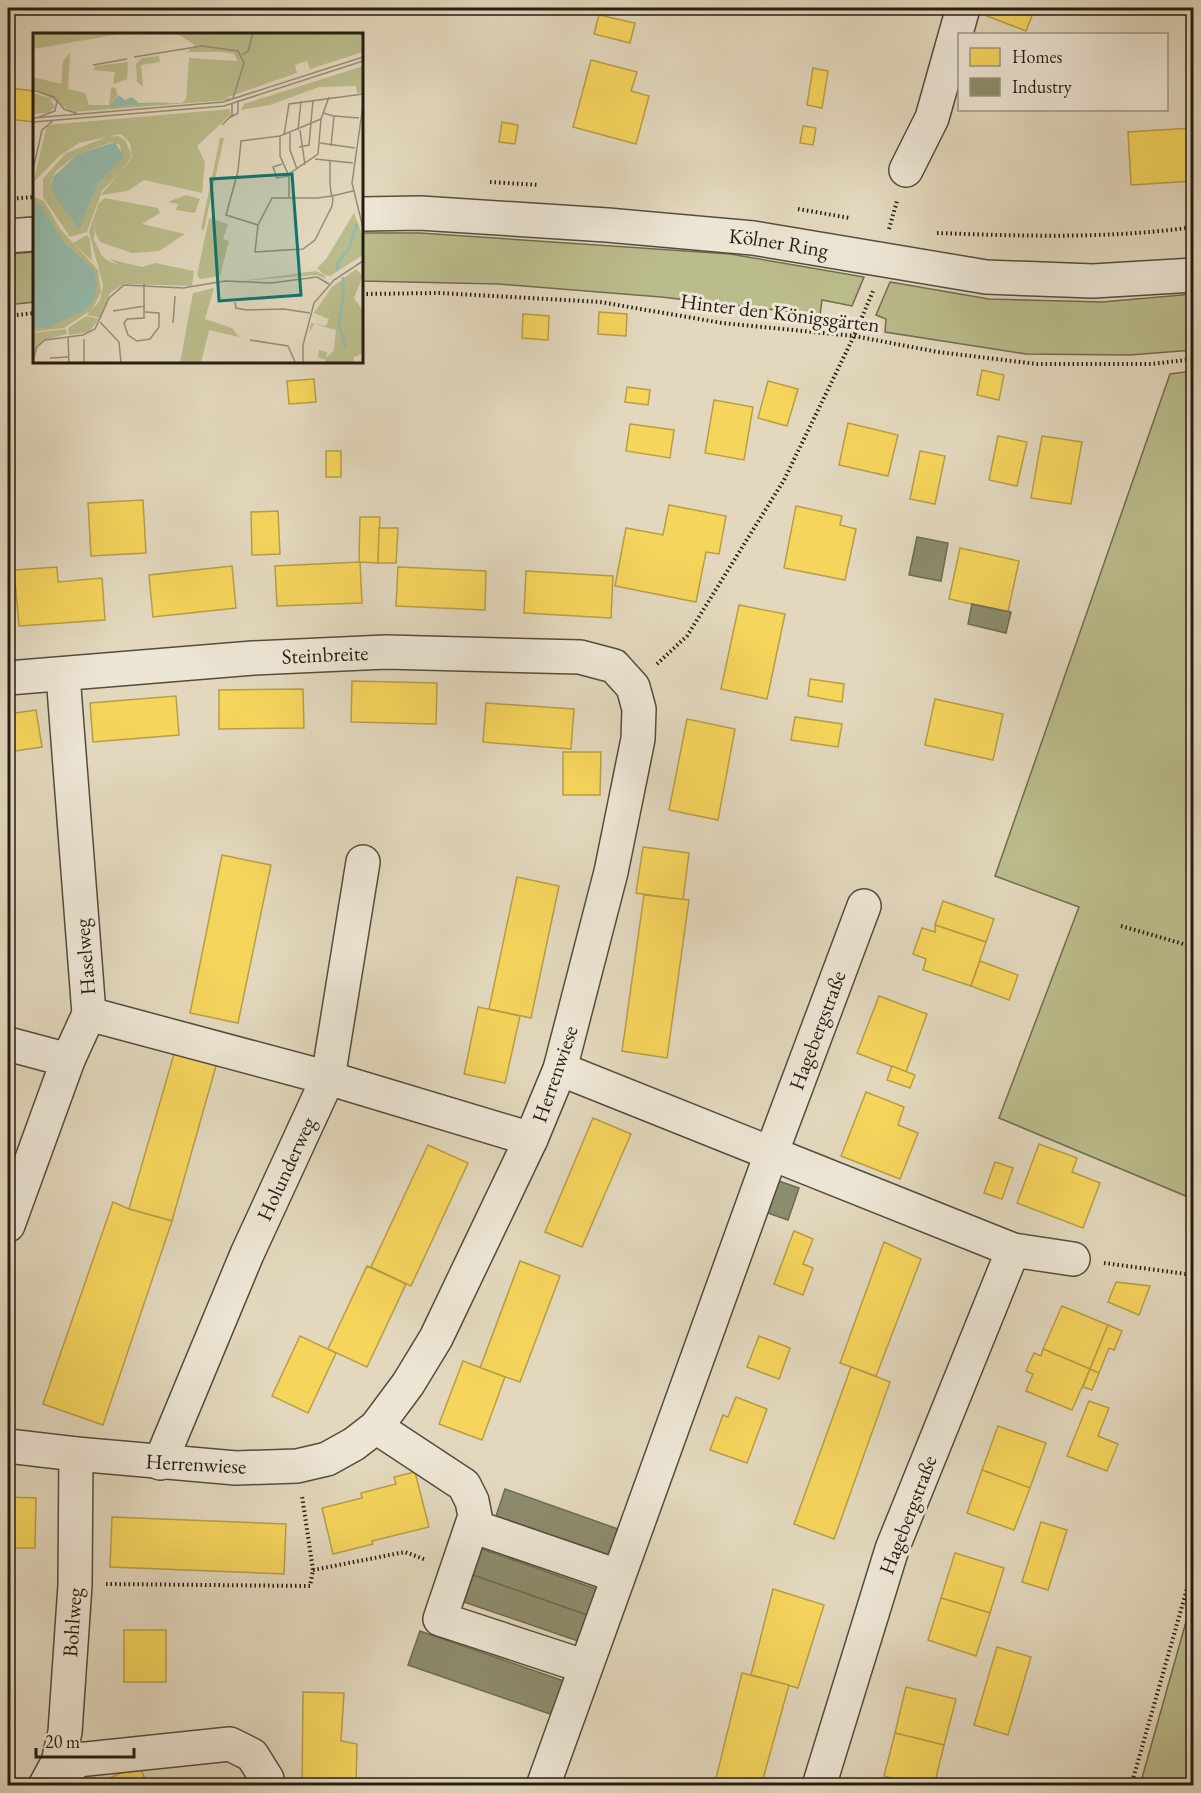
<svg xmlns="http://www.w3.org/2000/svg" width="1201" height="1793" viewBox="0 0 1201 1793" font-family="'EB Garamond',serif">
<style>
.green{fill:#bbbc8c;stroke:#706c4f;stroke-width:1.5}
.homes{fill:#f6d55c;stroke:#b89e46;stroke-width:1.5}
.industry{fill:#8c8c6e;stroke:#6d6b52;stroke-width:1.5}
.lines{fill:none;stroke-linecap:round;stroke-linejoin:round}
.minor-casing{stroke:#554c3d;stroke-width:36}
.path{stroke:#261d12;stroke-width:4;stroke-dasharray:1.5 3;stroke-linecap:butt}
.minor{stroke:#ede6d5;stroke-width:33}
.labels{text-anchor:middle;stroke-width:6;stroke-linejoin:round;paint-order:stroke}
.street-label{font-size:21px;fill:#261d12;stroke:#ede6d5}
.inset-river{fill:none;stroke:#96bbac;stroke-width:3}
.inset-road{fill:none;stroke:#978d79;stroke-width:1.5}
.view{fill:#0f766e;fill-opacity:0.15;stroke:#0f766e;stroke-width:3}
.inset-edge{fill:none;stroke:#261d12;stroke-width:3}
</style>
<rect width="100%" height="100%" fill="#e3d8be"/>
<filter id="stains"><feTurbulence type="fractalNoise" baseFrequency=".00333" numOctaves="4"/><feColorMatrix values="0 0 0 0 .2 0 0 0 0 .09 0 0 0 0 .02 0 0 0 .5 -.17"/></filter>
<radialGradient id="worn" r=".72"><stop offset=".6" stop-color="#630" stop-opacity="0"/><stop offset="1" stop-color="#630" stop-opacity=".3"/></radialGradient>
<!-- green -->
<g class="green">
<polygon points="362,233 420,233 730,254 864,277 852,306 822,300 820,315 661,297 498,284 362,281"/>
<polygon points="34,252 34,302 8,305 8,254"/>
<polygon points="890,282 989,299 1102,302 1193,294 1193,350 1130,355 1026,354 885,332 886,319 876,315"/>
<polygon points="1193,371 1194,371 1193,1199 999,1118 1079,907 995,876 1170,374"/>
<polygon points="1193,1597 1193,1785 1140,1785"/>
</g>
<!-- homes -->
<g class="homes">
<polygon points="990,8 1035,8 1026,31 987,16"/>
<polygon points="599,15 635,23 630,43 594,34"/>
<polygon points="591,60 637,72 631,91 649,96 636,144 573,127"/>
<polygon points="813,68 828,71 822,108 807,105"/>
<polygon points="8,88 34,91 34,122 8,119 8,122"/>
<polygon points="502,122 518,125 515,144 499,142"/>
<polygon points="803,126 816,128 813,145 800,143"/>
<polygon points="1192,128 1194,181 1131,185 1128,132"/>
<polygon points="599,312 627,314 626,336 598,334"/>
<polygon points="523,314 549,316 548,340 522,338"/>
<polygon points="982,370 1004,375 999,400 977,395"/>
<polygon points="314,379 316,402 289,404 287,381"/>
<polygon points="768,381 798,389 787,426 758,418"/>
<polygon points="627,387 650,390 648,405 625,402"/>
<polygon points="714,400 753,407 744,460 705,453"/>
<polygon points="848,423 898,435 888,476 839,465"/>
<polygon points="630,424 674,430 670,458 626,451"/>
<polygon points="998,436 1027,442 1017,486 989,480"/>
<polygon points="1042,436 1082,442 1071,504 1031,498"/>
<rect x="326" y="451" width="15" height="26"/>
<polygon points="920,451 945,456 935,504 910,499"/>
<polygon points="143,500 146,553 91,556 88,503"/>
<polygon points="669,505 726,516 719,554 706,552 696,602 615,586 626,528 663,535"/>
<polygon points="796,506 842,516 840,525 856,529 845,580 784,568"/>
<polygon points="278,511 280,554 252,555 251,512"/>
<polygon points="360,517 380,517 378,563 359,562"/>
<polygon points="8,524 10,559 8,559"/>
<polygon points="379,528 398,528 396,563 378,563"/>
<polygon points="960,548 1019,561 1008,612 949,599"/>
<polygon points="360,562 362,603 277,606 275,566"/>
<polygon points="232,566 236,608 153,617 149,575"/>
<polygon points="57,567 58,582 102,578 105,620 19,626 14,570"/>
<polygon points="398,567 486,571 485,610 396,606"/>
<polygon points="526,571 613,576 611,618 524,613"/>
<polygon points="739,605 785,614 767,699 721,689"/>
<polygon points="810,679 844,684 842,702 808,696"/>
<polygon points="352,681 437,683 436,724 351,722"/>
<polygon points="303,689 304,728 219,729 219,690"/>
<polygon points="176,696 179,735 93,742 90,703"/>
<polygon points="935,699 1003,714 993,760 925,745"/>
<polygon points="486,703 574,709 571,749 483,742"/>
<polygon points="36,710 42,747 8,752 8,714"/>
<polygon points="795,717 842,724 838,747 791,740"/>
<polygon points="687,719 735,729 718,820 669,810"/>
<polygon points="563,752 601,752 600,795 563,795"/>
<polygon points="643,847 689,853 683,900 636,893"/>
<polygon points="222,855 271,865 238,1023 190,1013"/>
<polygon points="517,877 559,886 531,1018 489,1009"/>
<polygon points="644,895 689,900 667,1058 622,1051"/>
<polygon points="943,901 994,919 986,942 935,925"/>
<polygon points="935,925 986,942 971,986 923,970 926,959 913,954 922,928 935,932"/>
<polygon points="980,961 1018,975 1009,1000 971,986"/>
<polygon points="879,996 927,1014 906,1072 857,1053"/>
<polygon points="478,1007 520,1016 505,1083 464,1074"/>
<polygon points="176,1047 218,1059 172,1221 129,1209"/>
<polygon points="892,1066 915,1075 910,1088 887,1080"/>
<polygon points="866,1092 904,1107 898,1125 918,1133 900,1179 841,1156"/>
<polygon points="593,1118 631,1134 582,1247 545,1232"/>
<polygon points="1039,1144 1077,1158 1072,1172 1100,1183 1083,1228 1017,1203"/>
<polygon points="428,1145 468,1163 411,1286 371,1267"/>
<polygon points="995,1162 1013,1168 1002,1199 984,1193"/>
<polygon points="113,1202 129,1209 172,1221 103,1425 43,1404"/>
<polygon points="794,1231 813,1239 803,1264 813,1268 803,1295 774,1284"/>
<polygon points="884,1242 921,1259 876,1376 840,1363"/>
<polygon points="520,1261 560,1276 520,1382 480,1368"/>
<polygon points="367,1266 406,1284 367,1367 328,1349"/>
<polygon points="1116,1282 1150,1286 1139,1315 1108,1302"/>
<polygon points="1062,1306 1108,1325 1090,1369 1043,1349"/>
<polygon points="1108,1325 1122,1331 1114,1350 1109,1348 1099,1373 1090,1369"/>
<polygon points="300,1336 336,1353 308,1413 272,1396"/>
<polygon points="759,1336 790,1348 779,1379 747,1367"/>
<polygon points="1043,1349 1090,1369 1072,1410 1026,1391 1033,1374 1026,1371 1034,1353 1041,1356"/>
<polygon points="463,1361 505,1377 482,1440 439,1424"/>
<polygon points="851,1367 890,1382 834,1539 794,1524"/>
<polygon points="1090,1369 1099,1373 1092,1390 1083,1387"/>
<polygon points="736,1397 767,1409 747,1463 710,1450 723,1415 728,1417"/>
<polygon points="1089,1401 1109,1408 1098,1436 1118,1444 1107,1471 1067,1456"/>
<polygon points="998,1426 1046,1443 1030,1488 982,1470"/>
<polygon points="982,1470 1030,1488 1014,1530 967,1513"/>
<polygon points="415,1472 429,1527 372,1541 373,1544 333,1554 322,1508 362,1498 361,1493 396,1484 394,1477"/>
<polygon points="8,1497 36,1498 35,1548 8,1548"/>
<polygon points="112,1517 286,1524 284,1574 110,1567"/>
<polygon points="1041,1522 1067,1530 1048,1590 1022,1582"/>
<polygon points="955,1553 1004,1568 990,1613 941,1598"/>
<polygon points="773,1589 824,1605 798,1688 751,1675"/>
<polygon points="941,1598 990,1613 976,1656 928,1640"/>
<rect x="124" y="1630" width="42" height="52"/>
<polygon points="997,1647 1031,1657 1008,1735 974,1725"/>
<polygon points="742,1673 789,1685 761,1786 714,1786"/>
<polygon points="906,1687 956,1699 944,1745 895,1733"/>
<polygon points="303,1692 344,1693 341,1741 357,1744 356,1786 302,1786"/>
<polygon points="895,1733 944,1745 934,1786 920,1786 884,1776"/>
<polygon points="139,1765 148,1786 103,1786 101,1782"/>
</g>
<!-- industry -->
<g class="industry">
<polygon points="917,537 948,543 941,581 909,575"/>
<polygon points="972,604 1011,612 1006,633 968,624"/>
<polygon points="770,1178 799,1188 788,1220 759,1210"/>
<polygon points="505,1489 618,1529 609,1555 496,1516"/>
<polygon points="482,1549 596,1589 587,1615 473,1575"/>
<polygon points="473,1575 587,1615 578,1641 464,1602"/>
<polygon points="420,1631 564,1681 553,1715 408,1665"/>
</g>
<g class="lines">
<!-- minor casing -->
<g class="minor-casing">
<g id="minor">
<polyline points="906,170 932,118 963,8"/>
<path id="s1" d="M362 214 420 213 607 225 753 238 986 277 1093 281 1194 275"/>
<polyline points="8,236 34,234"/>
<path id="s2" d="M8 678 253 658 386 652 580 657 614 666 633 687 639 709 638 739 611 872 560 1069 531 1139 436 1338 408 1384 376 1427 354 1444 327 1459 297 1466 236 1468 76 1454 8 1446"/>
<polyline points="89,1014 328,1078 531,1139"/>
<polyline points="8,1044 68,1060"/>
<polyline points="560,1069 1013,1250 892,1549 819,1786"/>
<polyline points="8,1225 68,1060 89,1014 63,675"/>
<polyline points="1013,1250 1073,1259"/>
<polyline points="376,1427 464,1485 472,1501 475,1516 440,1619 571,1662"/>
<path id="s3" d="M160 1463 247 1254 328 1078 363 862"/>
<polyline points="472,1526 603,1571"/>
<polyline points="68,1779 58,1762 230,1744 252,1755 267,1779 268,1786"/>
<path id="s4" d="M45 1786 58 1762 65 1732 75 1585 76 1454"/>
<path id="s5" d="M543 1786 771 1154 864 906"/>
</g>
</g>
<!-- path -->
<g class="path">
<polyline points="490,182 539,185"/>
<polyline points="8,199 34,197"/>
<polyline points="798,209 850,218"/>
<polyline points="889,229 897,201"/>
<path d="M937 233C1022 236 1108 239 1194 227"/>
<polyline points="362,294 439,293 600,302 722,323 854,336 938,352 1037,364 1151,364 1194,359"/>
<polyline points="8,316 34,313"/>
<polyline points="657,664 687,636 784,480 854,336 873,291"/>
<polyline points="1121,926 1194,947"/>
<polyline points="1104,1263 1194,1275"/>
<polyline points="313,1570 405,1552 426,1560"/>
<polyline points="106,1584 310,1586 313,1570 302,1496"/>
<polyline points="1131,1786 1194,1564"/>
</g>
<!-- minor -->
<use href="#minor" class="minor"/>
</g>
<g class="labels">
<!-- street labels -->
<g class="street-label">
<text dy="7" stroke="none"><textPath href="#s1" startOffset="418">Kölner Ring</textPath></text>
<text transform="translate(780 313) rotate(7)" y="7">Hinter den Königsgärten</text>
<text dy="7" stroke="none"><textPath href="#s2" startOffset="318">Steinbreite</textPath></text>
<text transform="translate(85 957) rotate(-95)" y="7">Haselweg</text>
<text dy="7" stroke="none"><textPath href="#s5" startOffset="804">Hagebergstraße</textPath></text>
<text transform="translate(555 1074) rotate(-71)" y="7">Herrenwiese</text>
<text dy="7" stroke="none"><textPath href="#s3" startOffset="320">Holunderweg</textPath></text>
<text transform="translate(196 1464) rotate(3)" y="7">Herrenwiese</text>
<text transform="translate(908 1515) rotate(-69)" y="7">Hagebergstraße</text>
<text dy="7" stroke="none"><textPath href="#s4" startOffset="168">Bohlweg</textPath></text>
</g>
</g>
<!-- overview -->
<g transform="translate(33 33)">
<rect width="330" height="330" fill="#e3d8be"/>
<path d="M0 0 45 1 93 0 0 16ZM143 0H330V19L277 36 274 28 262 32 264 40 189 66 199 64 195 67 40 79 0 55V44L28 51 30 28 37 20 35 56 52 60 56 72H76L78 54 83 55 84 62 79 70H149L153 66 156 25 205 28 201 21 188 19H154L162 12ZM126 23 127 29 108 32 110 54 104 49 103 31 109 25ZM95 29 94 46 80 51 82 39 60 37 62 33ZM330 33V60H324L323 53 286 54 237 72 208 77 211 71ZM0 60 17 65 22 74 16 80 0 81ZM196 76 198 81 164 113 172 129 169 160 111 147 95 158 68 162 99 124 97 110 88 101 46 110 25 124 0 150 14 92ZM74 104 85 103 92 107 98 121 97 128 69 158 54 199 37 204 10 164V146L33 120ZM79 109 87 112 89 126 65 151 52 181 24 166 18 148 23 138 45 121ZM187 105H191L171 197 168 196ZM153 162 167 166 162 180 143 177 145 171 135 169ZM0 163 11 168 28 197 65 237 68 259 59 277 67 267 70 252 56 199 68 163 66 170 72 165 125 175 127 180 109 191 152 201 126 218 99 220 67 209 62 199V182L61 207 69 223 75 228 86 232 76 226 109 234 122 230 161 238 159 253 91 251 77 260 67 285 54 282 57 278 31 295 0 299ZM321 180 330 203V222L297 243 291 242 293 246 284 242 208 248 283 238 291 242 284 235 293 226ZM176 185 195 191 190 206 196 208 187 243 167 246 164 242ZM54 202 57 206 59 228 40 210ZM323 236 330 243 321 265 330 278V320L321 324 320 330H292V326L285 325 286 317 294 319 293 325 301 317 303 297 281 291 276 301 278 290 293 293 296 286 281 280 299 254ZM181 255 172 286 199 295 206 304 176 297 168 330H147L160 260ZM53 283 66 286 56 299 36 302 35 295ZM33 296 34 301 10 307 0 320V300Z" fill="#bbbc8c" fill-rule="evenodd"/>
<path d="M85 62 92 67 99 64 106 70 141 69 76 74 45 73H77ZM82 109 91 124 65 151 46 196 24 166 18 153 20 144 45 121ZM0 168 9 174 32 211 61 237 64 253 62 265 54 276 15 295 0 294Z" fill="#96bbac"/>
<path class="inset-river" d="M305 237 304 230 316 216 324 191M310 244V263M310 264 306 293 313 315"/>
<path class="inset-road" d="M209 22 215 18 220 0M101 24 169 13 205 18 211 30 200 65M60 32 94 26M0 57 21 64 31 76 45 81M330 72 319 150 330 195M290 80 301 83 298 113M301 83 326 85M6 84 22 78 24 68M0 85 190 69 330 24M196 85 205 80V67M0 89 191 73 330 28M189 92 199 82V71M265 97 268 68M267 97 272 132M257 100V117L264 136M251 102 256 71 330 61M247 103V123L256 143 244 145 240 134 249 131M287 110 322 115M266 114 276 112 280 67M282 126 320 130M297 128V151L298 159 299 163 300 166 299 173 282 207 270 216 222 219 225 192 239 165H284L299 163 320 158M0 137 9 97 21 87M256 164V141L285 121 288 86 296 64M225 192 193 182 205 138 208 108 247 103 288 86M111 251V285L94 286 91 290 95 302 104 308 117 306 126 294V280L112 279M202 269 203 275 214 277 251 276 277 280M80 278 112 273M67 289 86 309 88 330M140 290 142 263M35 303 36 330M217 307 255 313 262 329M17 325 35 324M0 328 4 314 12 307 50 302 62 296 76 265 91 252 150 255 192 248 238 250 284 244 296 251M48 330 51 329V306M270 330V312L281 270 301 247 330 228"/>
<path class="view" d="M259 141 268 262 186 268 178 146Z"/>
<rect width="330" height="330" class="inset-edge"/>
</g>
<!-- margin -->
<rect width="1201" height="1793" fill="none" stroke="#e3d8be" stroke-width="30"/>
<rect x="9" y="9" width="1183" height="1775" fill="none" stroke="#261d12" stroke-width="3"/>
<rect x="15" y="15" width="1171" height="1763" fill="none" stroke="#261d12" stroke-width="1.5"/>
<!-- legend -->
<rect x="958" y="33" width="210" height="78" fill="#ede6d5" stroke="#9d9687" stroke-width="1.5"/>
<rect x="970" y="48" width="30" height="18" fill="#f6d55c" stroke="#9d9687" stroke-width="1.5"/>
<text x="1012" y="63" font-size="18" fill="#261d12">Homes</text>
<rect x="970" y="78" width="30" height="18" fill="#8c8c6e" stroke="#9d9687" stroke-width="1.5"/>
<text x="1012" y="93" font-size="18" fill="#261d12">Industry</text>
<!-- scale -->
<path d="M36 1748v9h98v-9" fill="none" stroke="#261d12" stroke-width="3"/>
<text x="45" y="1748" font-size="18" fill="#261d12" stroke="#ede6d5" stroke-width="4.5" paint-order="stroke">20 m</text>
<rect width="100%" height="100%" filter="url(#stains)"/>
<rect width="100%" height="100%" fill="url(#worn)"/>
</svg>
